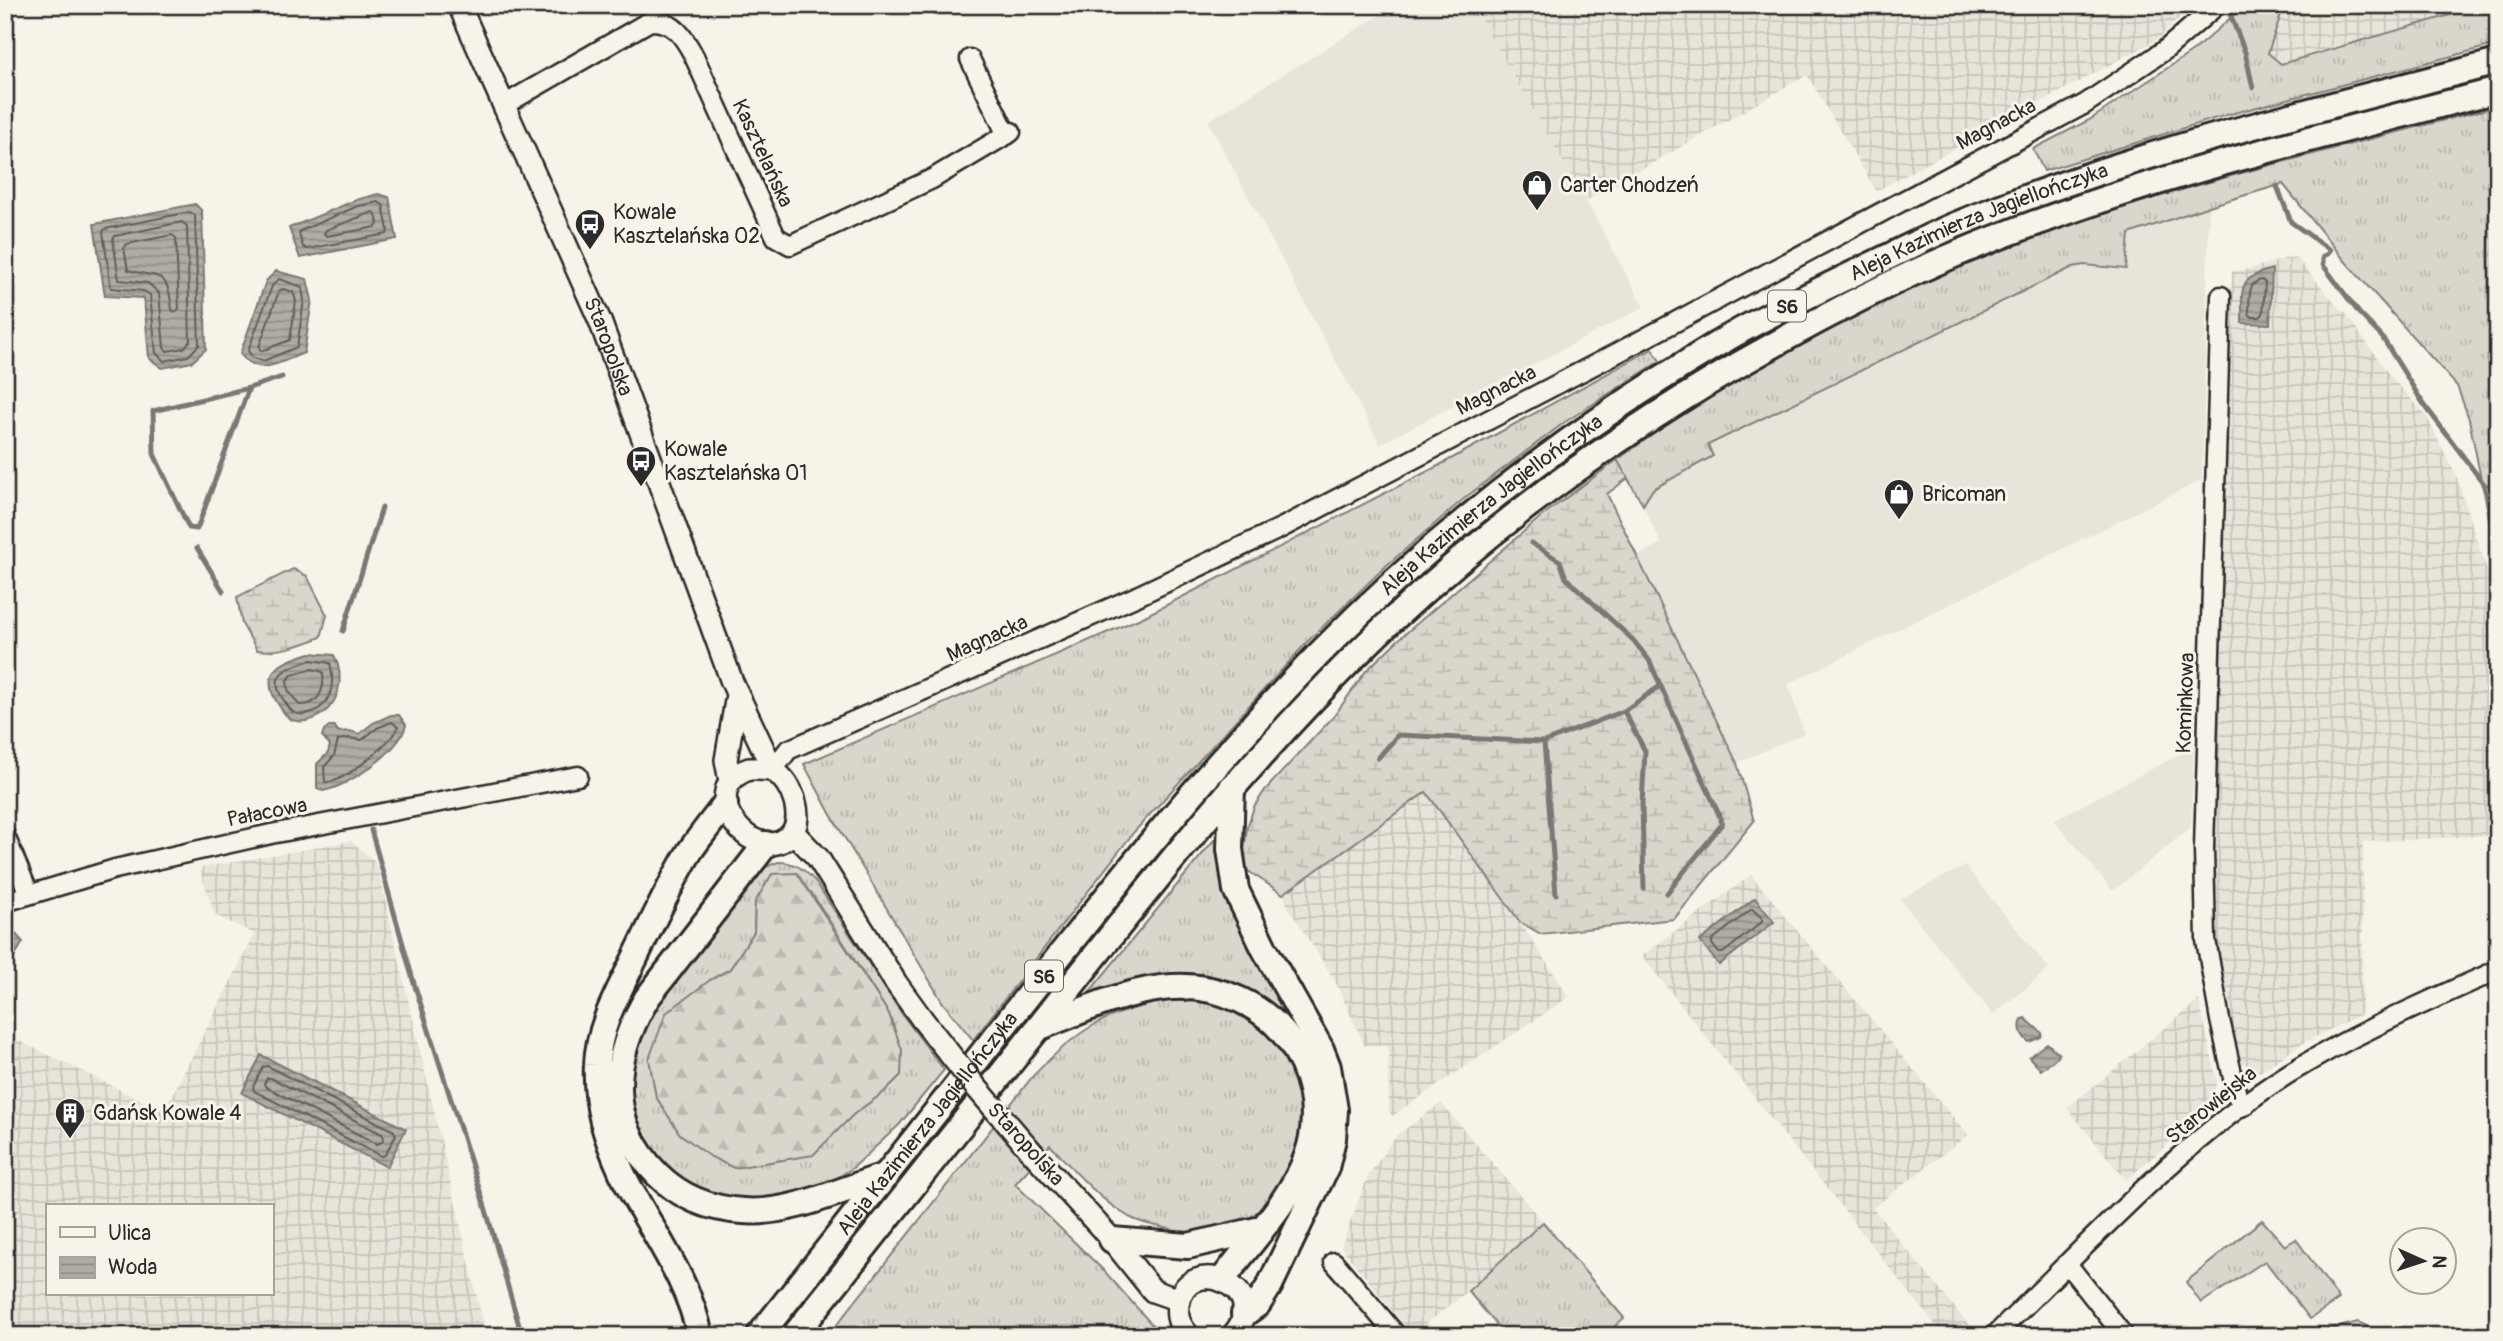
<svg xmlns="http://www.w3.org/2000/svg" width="2503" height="1341" viewBox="0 0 2503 1341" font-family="Pangolin,sans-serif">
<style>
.built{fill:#e8e4da}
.industrial{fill:url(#industrial-grid);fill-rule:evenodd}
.grass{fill:url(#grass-tufts);stroke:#82807c;stroke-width:2;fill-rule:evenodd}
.forest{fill:url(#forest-firs);stroke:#82807c;stroke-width:2}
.wetland{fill:url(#wetland-marsh);stroke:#82807c;stroke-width:2}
.water{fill:url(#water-rules);stroke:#7a7874;stroke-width:2}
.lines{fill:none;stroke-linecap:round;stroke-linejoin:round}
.shore{stroke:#605f5b;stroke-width:2}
.stream{stroke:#7a7874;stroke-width:5}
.minor-casing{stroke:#2b2b2b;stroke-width:23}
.major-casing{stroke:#2b2b2b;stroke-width:26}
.highway-casing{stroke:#2b2b2b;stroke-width:30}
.minor{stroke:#f7f3e8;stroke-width:18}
.major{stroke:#f7f3e8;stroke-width:21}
.highway{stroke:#f7f3e8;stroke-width:24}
.major-bridge-casing{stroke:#2b2b2b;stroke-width:26;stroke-linecap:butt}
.major-bridge{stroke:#f7f3e8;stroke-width:21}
.labels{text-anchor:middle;stroke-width:6;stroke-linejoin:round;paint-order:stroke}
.shield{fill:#f7f3e8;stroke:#686764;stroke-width:2}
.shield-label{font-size:19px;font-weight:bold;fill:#2b2b2b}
.street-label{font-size:21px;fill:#2b2b2b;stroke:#f7f3e8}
.poi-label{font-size:21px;fill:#2b2b2b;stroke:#f7f3e8;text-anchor:start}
</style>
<defs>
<pattern id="industrial-grid" width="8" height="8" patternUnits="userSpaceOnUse" patternTransform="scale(1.75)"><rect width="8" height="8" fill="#e8e4da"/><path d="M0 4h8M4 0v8" fill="none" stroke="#c7c4bb"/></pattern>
<pattern id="grass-tufts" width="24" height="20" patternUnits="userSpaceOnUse" patternTransform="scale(1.75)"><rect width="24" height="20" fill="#dad6cc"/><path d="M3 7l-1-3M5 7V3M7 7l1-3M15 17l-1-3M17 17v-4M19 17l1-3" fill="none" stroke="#bbb8af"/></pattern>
<pattern id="forest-firs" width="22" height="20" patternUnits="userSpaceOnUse" patternTransform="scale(1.75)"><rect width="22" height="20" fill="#dad6cc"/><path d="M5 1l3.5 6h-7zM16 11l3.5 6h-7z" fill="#bbb8af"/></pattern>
<pattern id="wetland-marsh" width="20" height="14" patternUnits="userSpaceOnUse" patternTransform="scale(1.75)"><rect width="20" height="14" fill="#dad6cc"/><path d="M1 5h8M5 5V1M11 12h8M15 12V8" fill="none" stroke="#bbb8af"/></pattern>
<pattern id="water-rules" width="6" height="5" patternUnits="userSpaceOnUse" patternTransform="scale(1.75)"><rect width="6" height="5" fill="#afaca4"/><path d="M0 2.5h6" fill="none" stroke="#8f8c86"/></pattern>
</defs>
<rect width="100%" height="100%" fill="#f7f3e8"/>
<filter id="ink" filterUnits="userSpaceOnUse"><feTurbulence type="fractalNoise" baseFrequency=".0143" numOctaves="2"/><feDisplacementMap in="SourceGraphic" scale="14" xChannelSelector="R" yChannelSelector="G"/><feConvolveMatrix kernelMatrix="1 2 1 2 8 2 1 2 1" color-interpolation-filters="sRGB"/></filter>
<g filter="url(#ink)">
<!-- built -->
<g class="built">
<polygon points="1396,5 1472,5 1586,201 1644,307 1380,444 1208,121"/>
<polygon points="2209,206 2202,480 1788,684 1804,733 1737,763 1637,556 1661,543 1643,505 1653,489 1713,457 1708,446 2073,267 2084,265 2129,234"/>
<polygon points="2194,747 2191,827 2113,891 2054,820"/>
<polygon points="1965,866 2049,969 1993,1015 1900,899"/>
</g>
<!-- industrial -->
<g class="industrial">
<polygon points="1472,5 2192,5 2158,39 1876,191 1807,75 1586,201"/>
<polygon points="2284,5 2485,5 2281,64 2268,53"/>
<polygon points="2295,256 2342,311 2344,311 2390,376 2426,415 2457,478 2491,583 2498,597 2498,835 2363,842 2362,1014 2303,1043 2260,1072 2237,1060 2211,915 2232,271 2246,270"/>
<polygon points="2498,476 2498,569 2483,489"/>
<polygon points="1426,792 1520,922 1569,997 1392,1116 1389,1111 1388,1046 1365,1046 1334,979 1289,909 1283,894"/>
<path d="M351 841 377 864 486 1336H5V1034L164 1111 255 934 215 915 199 868ZM47 1206H271V1294H47Z"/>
<polygon points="1751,875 1968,1135 1873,1208 1972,1329 1965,1336 1944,1336 1642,956"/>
<polygon points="2199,1000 2217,1081 2210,1108 2126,1180 2067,1108"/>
<polygon points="1441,1103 1543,1222 1468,1291 1412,1335 1341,1247 1368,1176 1396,1136"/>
</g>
<!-- grass -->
<g class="grass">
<polygon points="2245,5 2284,5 2268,53 2281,64 2485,5 2498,5 2498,44 2223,116 2044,171 2033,149 2091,119 2193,51"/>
<path d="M2498 106V476L2483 489 2469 419 2457 386 2346 262 2283 184 2209 206 2129 234 2126 269 2084 265 2073 267 1708 445 1713 456 1653 489 1643 505 1617 460C1722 384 1835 315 1956 266 2131 196 2316 154 2498 106Z"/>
<polygon points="1652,349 1660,361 1565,422 1466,497 1386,566 1308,641 1134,832 973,1040 943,1003 830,813 804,764 1143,617 1438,466"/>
<path d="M1227 824 1223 849 1301 1034C1236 959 1167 963 1082 1001Z"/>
<path d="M778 862C795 862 804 869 815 881L904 1017 944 1070 899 1125 854 1167 826 1185 781 1199 725 1200 681 1183 643 1143 628 1091V1076L645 1019 761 869ZM811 892 889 1014 901 1075 884 1092 854 1114 764 1162 734 1168 710 980 730 969 754 932 755 902Z"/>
<path d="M1169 1000C1197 1001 1226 1003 1251 1019 1292 1045 1312 1105 1298 1151 1295 1162 1286 1174 1280 1183 1272 1197 1261 1210 1248 1219 1226 1232 1195 1235 1170 1235L1171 1229C1157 1226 1142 1224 1129 1217 1098 1199 1074 1170 1050 1145L1015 1184 1106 1273 1162 1336H828L1033 1076C1078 1029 1104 1013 1169 1000Z"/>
<polygon points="2262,1220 2285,1246 2296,1239 2339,1299 2310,1319 2265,1261 2201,1303 2186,1282"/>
<polygon points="1543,1222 1624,1318 1604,1336 1506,1336 1468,1291"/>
<polygon points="2358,1322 2388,1336 2321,1336 2327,1330"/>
</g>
<!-- forest -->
<polygon class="forest" points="797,873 889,1014 902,1050 901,1075 884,1092 854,1114 813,1155 734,1168 711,1157 680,1134 656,1097 649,1059 666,1013 710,980 730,969 754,932 755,902 772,874"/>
<!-- wetland -->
<g class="wetland">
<polygon points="1617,460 1628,478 1607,494 1737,763 1754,821 1674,919 1541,934 1520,922 1426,792 1283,894 1245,869 1244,850 1247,828 1254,807 1265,790 1334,716 1366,671 1398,640 1543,515"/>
<path d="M293 569 307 576 327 615 321 637C301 645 279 653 257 650L242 624 237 597Z"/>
</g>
<!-- water -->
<g class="water">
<polygon points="378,194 389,197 397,239 300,258 289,228 356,200"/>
<polygon points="195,204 202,211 206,349 192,362 162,368 149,358 144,298 105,296 94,224"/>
<path d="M2272 269 2270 324 2242 323C2243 289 2235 279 2272 269Z"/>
<path d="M276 271 307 279 312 300 304 353C279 362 259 378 240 354L266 281Z"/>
<path d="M310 653 334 655C346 679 339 708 313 719 308 722 298 722 292 720 285 717 282 709 278 704 257 671 283 661 310 653Z"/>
<path d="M391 715H399L406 725C400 751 348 787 323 791L317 788V764L328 753 330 745 322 736 324 730 329 726H334L339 732 350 731 359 734 373 723Z"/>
<polygon points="1755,898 1774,922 1719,965 1700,941"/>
<polygon points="10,928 23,942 5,973 5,931"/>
<path d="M2025 1018 2042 1033 2041 1037 2029 1042C2021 1036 2018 1029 2022 1019Z"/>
<polygon points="2047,1043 2059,1054 2058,1057 2041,1070 2029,1057"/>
<polygon points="261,1055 406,1129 387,1167 242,1093"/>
</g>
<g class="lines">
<!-- shore -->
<g class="shore">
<polygon points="378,202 383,205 388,230 387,234 307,249 303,247 299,234 300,231 358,206"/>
<polygon points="190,212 195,215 199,345 188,356 164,361 156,353 150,295 144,291 111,288 103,232 105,229"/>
<polygon points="373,212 376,214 378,224 376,227 327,236 324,234 326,230"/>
<polygon points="182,222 187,226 190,341 184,348 167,351 164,348 159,293 148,283 119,280 113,239 115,236"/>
<path d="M172 235 176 238 179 309 175 312 172 310C168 268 158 279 128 270L124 248 127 244Z"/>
<polygon points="279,279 302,287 304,300 297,347 263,361 253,358 248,351 272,286"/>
<path d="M2262 280 2265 283 2263 314 2260 317H2252L2249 314C2250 300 2246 282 2262 280Z"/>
<polygon points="283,289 293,292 296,301 290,340 261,351 259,347 279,291"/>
<path d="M311 660 330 663C335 683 332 707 309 713 305 715 297 715 293 712 289 709 286 703 283 699 266 673 291 666 311 660Z"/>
<path d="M312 669 323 672C325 690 319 706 299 705L288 690 287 680 292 675Z"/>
<path d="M392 722 398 727C392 743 341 785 325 782L324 767 334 756 338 740 349 738 362 740 377 728Z"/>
<polygon points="1752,909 1762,918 1762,922 1723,953 1719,953 1712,944 1712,940"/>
<polygon points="267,1066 394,1131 396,1135 385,1155 381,1156 254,1091 253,1087 263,1067"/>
<polygon points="267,1078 271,1078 382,1134 384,1137 382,1142 377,1144 266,1087 264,1084"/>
</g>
<!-- stream -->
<g class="stream">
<polyline points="2230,14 2245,52 2253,88"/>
<polyline points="2277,186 2291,222 2330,250 2328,254 2323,256 2323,265 2359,313 2382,337 2423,403 2484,484 2498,556"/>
<polyline points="249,388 197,529 189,528 154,454 153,411 249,388 282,377"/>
<polyline points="1531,543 1560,561 1566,578 1633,640 1649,660 1720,817 1722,824 1667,893"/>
<polyline points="197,548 223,591"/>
<polyline points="343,631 382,508"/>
<polyline points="1624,711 1645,751 1642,803 1644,889"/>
<polyline points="1544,742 1556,894"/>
<polyline points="1378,758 1398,735 1544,742 1624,711 1660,686"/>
<polyline points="371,830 413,980 486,1210 522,1336"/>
<polyline points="2497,950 2498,945"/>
</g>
<!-- minor casing -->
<g class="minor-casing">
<g id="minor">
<polyline points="970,59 1007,135"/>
<path d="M504 105 650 21C674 20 684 37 694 56L776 237 790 245 932 179 1011 132"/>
<polyline points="2221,296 2204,848 2206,940 2220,1020 2237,1096 2244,1106"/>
<polyline points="773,770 788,750 1135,597 1283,527 1617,353 2085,104 2165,50 2217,5"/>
<polyline points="5,836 29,894"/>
<polyline points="5,902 115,869 271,834 578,776"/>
<polyline points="1334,1262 1397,1336"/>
<polyline points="2068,1265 2124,1336"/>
<path d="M1994 1336C2086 1247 2180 1142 2288 1074 2354 1033 2427 1002 2498 970"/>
</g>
</g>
<!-- major casing -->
<g class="major-casing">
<g id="major">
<path id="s1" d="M459 5 600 321 732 682 773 770"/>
<path d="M749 769C758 769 768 768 775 772 792 782 805 818 791 834 758 872 689 790 749 769Z"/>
<polyline points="730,781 726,760 737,695"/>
<polyline points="793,832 818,858 896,983 922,1019"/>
<polyline points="1031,1151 1112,1240 1153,1291 1179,1300"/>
<path d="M1189 1336C1181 1328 1176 1318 1178 1306 1186 1249 1277 1289 1232 1336"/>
</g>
</g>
<!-- highway casing -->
<g class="highway-casing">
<g id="highway">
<polyline points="1232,787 1230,849 1236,890 1264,948 1321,1049 1328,1067 1335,1110 1333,1139 1326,1168 1270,1285 1258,1304 1244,1314"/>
<path d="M766 844 647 998C611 1058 605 1121 657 1174 680 1197 710 1209 743 1211 789 1215 843 1189 887 1175"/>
<path d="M1040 1027C1079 1012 1120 993 1162 988 1216 981 1271 1005 1297 1053 1315 1085 1319 1122 1307 1156 1293 1197 1249 1244 1223 1279"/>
<polyline points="1112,1240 1188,1246 1261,1229"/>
<path d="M700 1336C688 1276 648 1227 622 1173 606 1138 595 1104 597 1065 598 1027 618 993 634 960 652 923 669 886 690 851 701 835 714 819 725 804"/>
<path id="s2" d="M759 1336C847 1225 935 1114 1022 1003 1117 883 1212 764 1319 654 1435 535 1570 432 1714 346 1762 317 1812 294 1863 269 1893 255 1923 239 1953 226 2128 153 2314 110 2498 62"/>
<path d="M794 1336C876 1233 958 1130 1039 1027 1149 887 1259 746 1389 623 1496 523 1614 437 1740 364 1810 324 1880 286 1954 255 2129 181 2314 138 2498 90"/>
</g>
</g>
<!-- minor -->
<use href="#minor" class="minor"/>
<!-- major -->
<use href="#major" class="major"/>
<!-- highway -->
<use href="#highway" class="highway"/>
<!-- major-bridge casing -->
<g class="major-bridge-casing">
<polyline id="major-bridge" points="922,1019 975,1086 1031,1151"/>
</g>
<!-- major-bridge -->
<use href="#major-bridge" class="major-bridge"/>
</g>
</g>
<!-- icons -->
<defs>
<g id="shop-pin" transform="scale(1.575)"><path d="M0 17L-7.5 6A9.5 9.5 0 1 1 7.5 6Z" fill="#2b2b2b" stroke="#f7f3e8"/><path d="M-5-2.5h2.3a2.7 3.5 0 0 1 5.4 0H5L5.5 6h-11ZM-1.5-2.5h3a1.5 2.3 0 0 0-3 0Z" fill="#fff"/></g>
<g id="bus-pin" transform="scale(1.575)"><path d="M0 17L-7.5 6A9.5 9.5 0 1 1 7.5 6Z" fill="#2b2b2b" stroke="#f7f3e8"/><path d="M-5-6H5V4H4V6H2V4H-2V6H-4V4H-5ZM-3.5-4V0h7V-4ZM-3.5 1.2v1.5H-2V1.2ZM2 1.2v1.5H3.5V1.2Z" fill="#fff"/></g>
<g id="building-pin" transform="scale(1.575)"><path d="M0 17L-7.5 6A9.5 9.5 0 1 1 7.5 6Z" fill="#2b2b2b" stroke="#f7f3e8"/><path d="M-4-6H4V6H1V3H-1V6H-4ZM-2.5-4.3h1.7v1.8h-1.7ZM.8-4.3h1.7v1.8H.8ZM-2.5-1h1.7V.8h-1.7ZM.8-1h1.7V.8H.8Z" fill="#fff"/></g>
</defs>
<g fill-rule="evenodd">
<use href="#shop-pin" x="1537" y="185"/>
<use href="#bus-pin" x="590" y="224"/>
<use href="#bus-pin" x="641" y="461"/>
<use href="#shop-pin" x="1899" y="494"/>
<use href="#building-pin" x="70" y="1113"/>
</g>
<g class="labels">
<!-- shield labels -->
<g class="shield">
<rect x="1768" y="290.5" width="38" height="31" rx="5"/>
<rect x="1025" y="960.5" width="38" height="31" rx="5"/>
</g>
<g class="shield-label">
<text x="1787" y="313">S6</text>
<text x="1044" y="983">S6</text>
</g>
<!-- street labels -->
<g class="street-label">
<text transform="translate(1996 124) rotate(-28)" y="7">Magnacka</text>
<text transform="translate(763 153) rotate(65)" y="7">Kasztelańska</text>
<text dy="7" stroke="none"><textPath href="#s2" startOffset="1678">Aleja Kazimierza Jagiellończyka</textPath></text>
<text dy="7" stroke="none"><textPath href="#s1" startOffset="373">Staropolska</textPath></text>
<text transform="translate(1496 390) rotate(-27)" y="7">Magnacka</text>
<text dy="7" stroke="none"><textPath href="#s2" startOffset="1111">Aleja Kazimierza Jagiellończyka</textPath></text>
<text transform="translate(987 638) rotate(-24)" y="7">Magnacka</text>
<text transform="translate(2185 703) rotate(-88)" y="7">Kominkowa</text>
<text transform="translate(267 812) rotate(-11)" y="7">Pałacowa</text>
<text transform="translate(2211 1105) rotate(-39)" y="7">Starowiejska</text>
<text dy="7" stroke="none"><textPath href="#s2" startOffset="271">Aleja Kazimierza Jagiellończyka</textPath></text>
<text transform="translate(1026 1144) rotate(48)" y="7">Staropolska</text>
</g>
<!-- poi labels -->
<g class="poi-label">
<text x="1560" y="192">Carter Chodzeń</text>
<text x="613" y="219">Kowale<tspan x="613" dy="24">Kasztelańska 02</tspan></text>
<text x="664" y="456">Kowale<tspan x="664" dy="24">Kasztelańska 01</tspan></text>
<text x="1922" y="501">Bricoman</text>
<text x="93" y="1120">Gdańsk Kowale 4</text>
</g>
</g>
<!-- margin -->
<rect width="2503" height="1341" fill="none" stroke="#f7f3e8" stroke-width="28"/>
<rect x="14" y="14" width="2475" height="1313" fill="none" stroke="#2b2b2b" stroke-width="2.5" filter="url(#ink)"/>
<!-- legend -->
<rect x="46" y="1204" width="228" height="91" fill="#f7f3e8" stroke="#a5a39c" stroke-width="2"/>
<rect x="60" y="1227" width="35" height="10" fill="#f7f3e8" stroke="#a5a39c" stroke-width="2"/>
<text x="108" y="1240" font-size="21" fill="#2b2b2b">Ulica</text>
<rect x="60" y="1257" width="35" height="21" fill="url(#water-rules)" stroke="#a5a39c" stroke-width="2"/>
<text x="108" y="1274" font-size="21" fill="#2b2b2b">Woda</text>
<!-- north arrow -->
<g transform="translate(2423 1261) rotate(93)"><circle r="33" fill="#f7f3e8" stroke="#a5a39c" stroke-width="2"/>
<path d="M0-5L12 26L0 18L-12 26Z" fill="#2b2b2b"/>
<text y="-10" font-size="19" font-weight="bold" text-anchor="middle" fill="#2b2b2b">N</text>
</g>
</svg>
